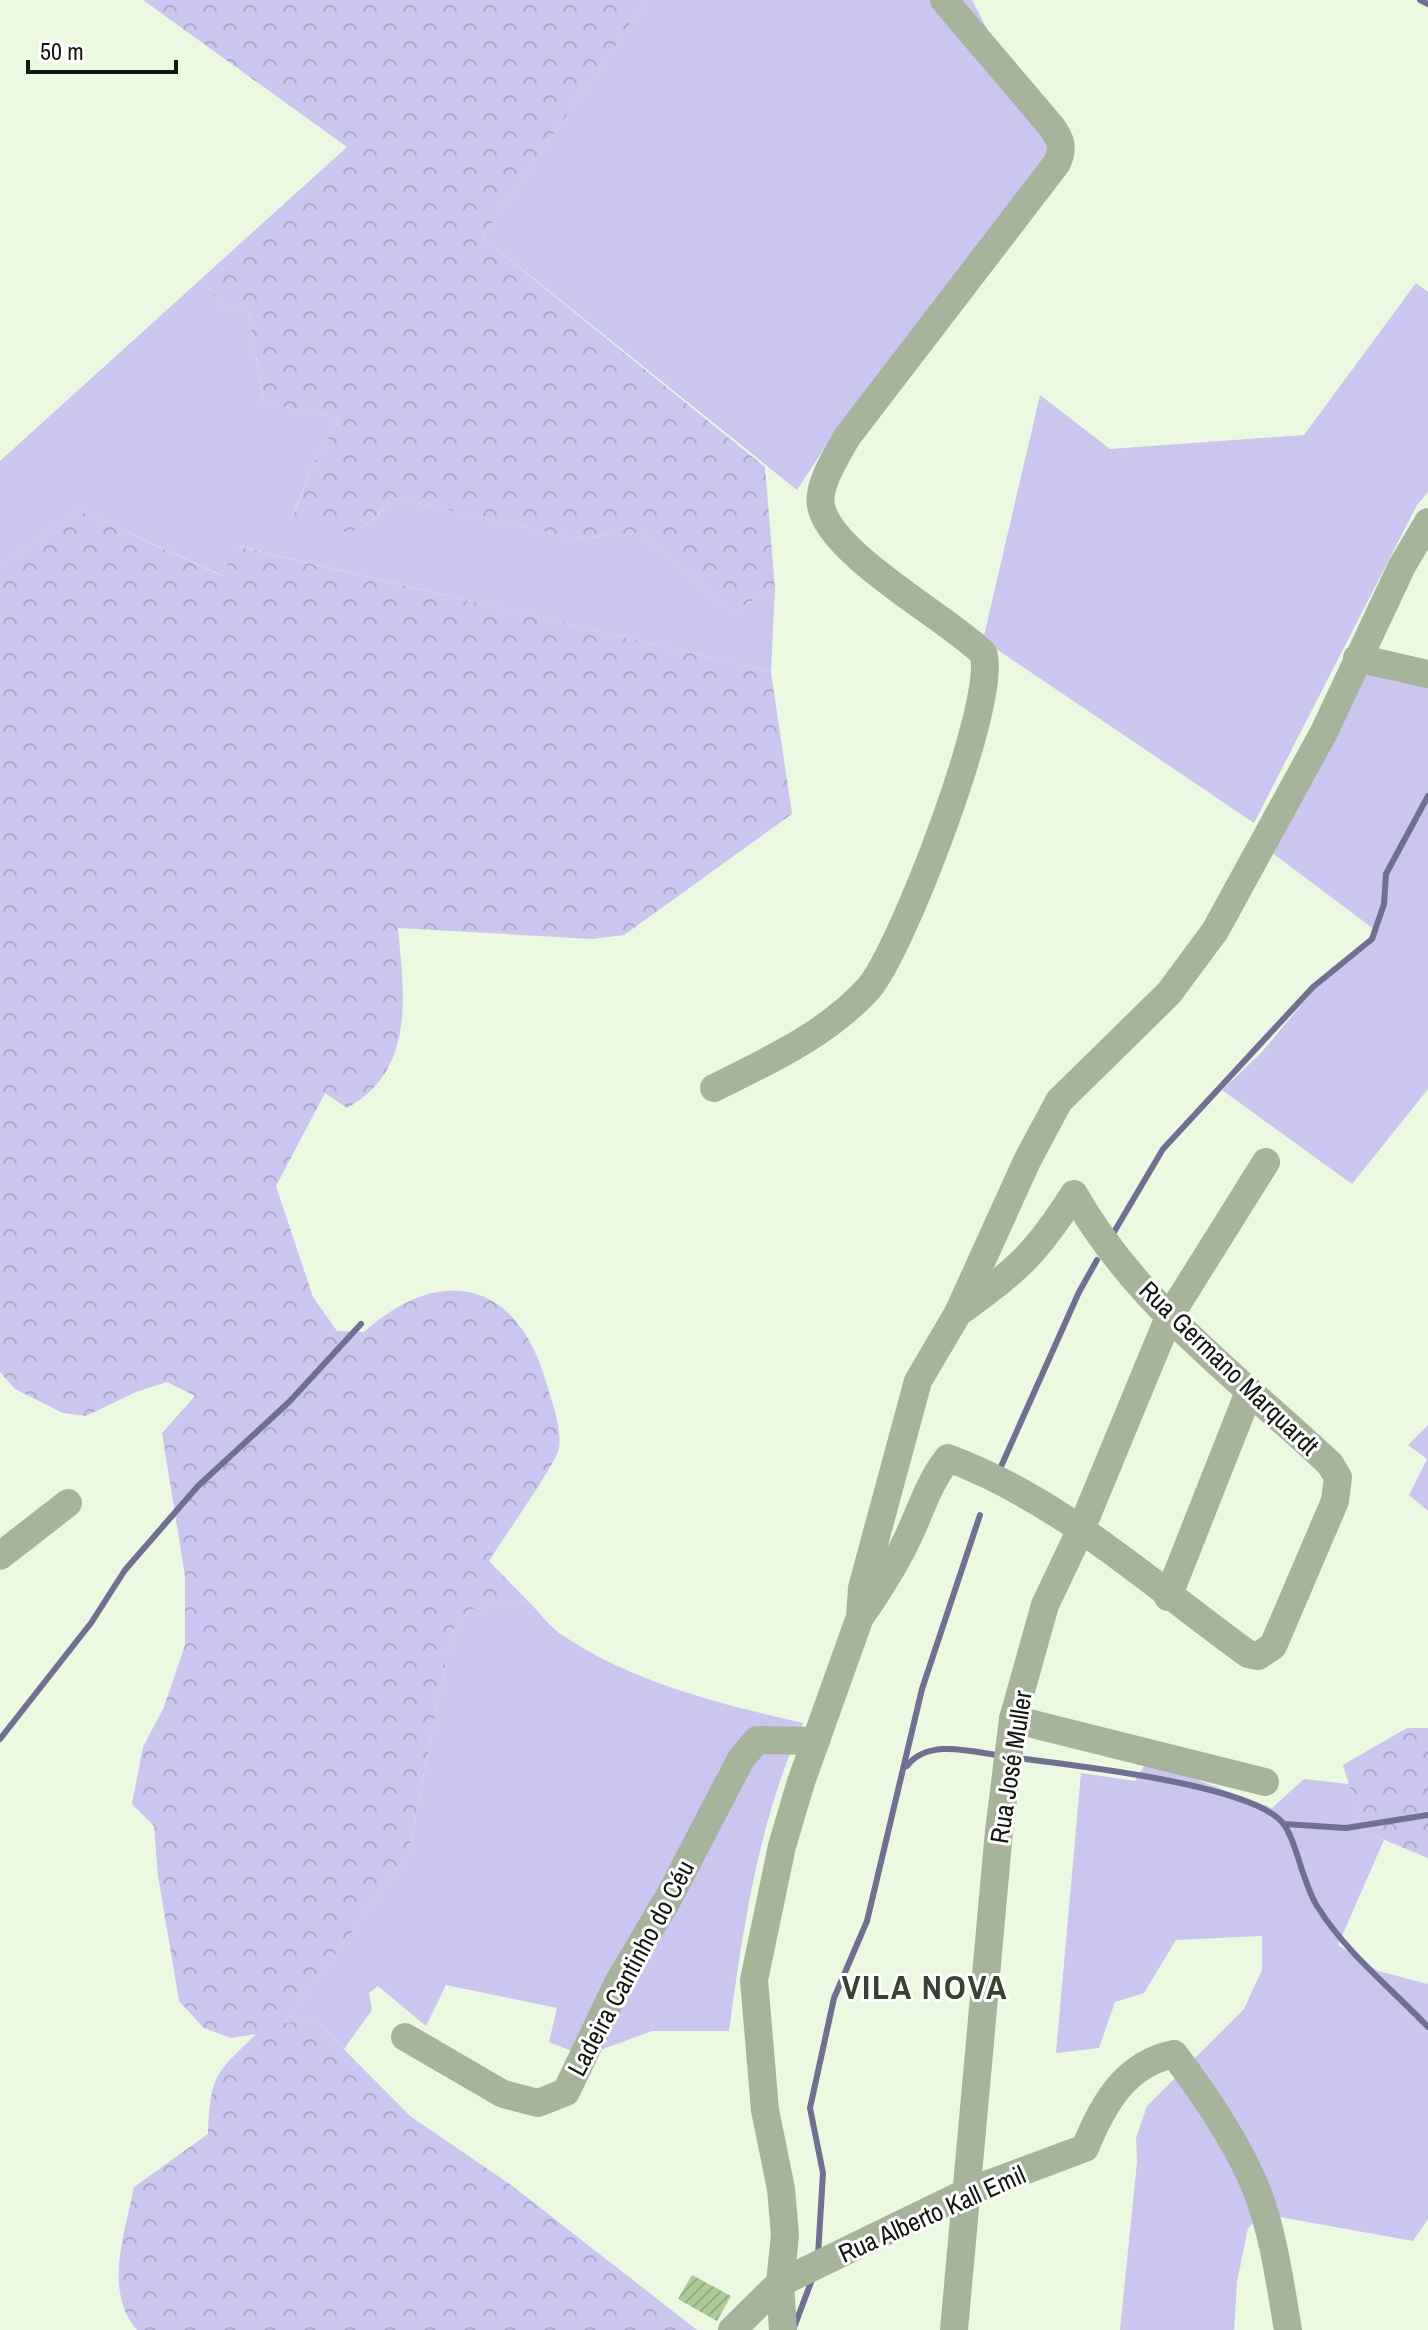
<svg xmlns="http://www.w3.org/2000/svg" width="1428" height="2330" viewBox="0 0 1428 2330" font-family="'Archivo Narrow',sans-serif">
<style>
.grass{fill:#cac6ef}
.forest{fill:url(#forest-crowns)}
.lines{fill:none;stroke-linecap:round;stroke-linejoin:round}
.stream{stroke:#726f94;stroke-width:6}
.building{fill:url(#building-hatch)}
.minor{stroke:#a7b49c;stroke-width:28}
.labels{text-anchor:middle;stroke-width:6;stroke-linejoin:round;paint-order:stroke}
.street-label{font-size:26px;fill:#12170f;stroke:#fff}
.district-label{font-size:34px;font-weight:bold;letter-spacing:2px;fill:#37422f;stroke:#fff}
</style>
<defs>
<pattern id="forest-crowns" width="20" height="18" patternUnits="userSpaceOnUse" patternTransform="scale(2)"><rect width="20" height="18" fill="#cac6ef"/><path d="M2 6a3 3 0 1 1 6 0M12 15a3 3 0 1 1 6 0" fill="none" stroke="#aca9cc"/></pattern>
<pattern id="building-hatch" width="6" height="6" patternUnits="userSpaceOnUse" patternTransform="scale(2)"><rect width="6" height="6" fill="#adcb94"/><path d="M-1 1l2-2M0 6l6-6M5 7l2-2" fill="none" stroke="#94ae7e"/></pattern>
</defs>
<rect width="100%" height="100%" fill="#ebf9e0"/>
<!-- grass -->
<g class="grass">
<polygon points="647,0 972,0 987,29 1071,143 825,447 797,490 482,237"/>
<path d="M201 279 221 304 248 310 264 403 340 418 315 461 292 517C340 533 360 545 391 497L574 538 641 533 732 612 775 588 771 672 237 546 223 576 79 510 0 567V461Z"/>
<polygon points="1416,283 1428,292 1428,492 1417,505 1254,823 983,640 1040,395 1110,449 1304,435"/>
<polygon points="1374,649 1428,662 1428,1089 1352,1184 1222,1090 1261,1053 1323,979 1364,949 1375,930 1271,852"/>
<polygon points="1428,1425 1428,1511 1409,1495 1427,1459 1408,1445"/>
<path d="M528 1601C539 1612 550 1627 562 1635 633 1683 721 1704 803 1723 759 1819 743 1927 729 2031H652L584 2056 549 2042 557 2008 446 1985 426 2026 378 1986 369 1993 372 2010 344 2049 311 2016 283 2025 408 1855 452 1631 470 1610Z"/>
<polygon points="1147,1761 1272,1808 1304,1779 1349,1784 1363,1831 1384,1840 1338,1945 1378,1971 1428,1984 1428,2219 1413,2241 1263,2214 1248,2228 1237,2282 1234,2330 1120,2330 1137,2162 1136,2138 1147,2106 1244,2009 1262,1970 1262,1936 1176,1940 1144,1993 1115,2002 1099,2048 1056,2053 1081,1773 1135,1781"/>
</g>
<!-- forest -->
<g class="forest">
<path d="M143 0H647L482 237 765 467 775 588 732 612 641 533 574 538 391 497C358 545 342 534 292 518L315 461 340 418 264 403 248 310 221 304 201 279 347 147Z"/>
<path d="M79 510 222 576 236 546 771 672 792 814 624 935 592 939 398 928C404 994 416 1070 347 1108L325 1093 276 1186 313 1297 337 1331 364 1332C441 1263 517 1280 546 1382 552 1402 562 1427 559 1448 558 1461 500 1543 489 1561L528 1601 470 1610 452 1631 408 1855 284 2024 311 2016 410 2116 511 2185 697 2330H137C103 2291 125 2232 134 2187L208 2134C211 2073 215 2075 256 2034L231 2038 204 2028 179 2001 158 1876 154 1826 132 1804 143 1747 164 1707 185 1645V1576L162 1433 195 1396 167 1382 136 1392 86 1416 63 1413 15 1389 0 1372V567Z"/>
<polygon points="1407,1728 1428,1728 1428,1858 1363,1831 1343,1765"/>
</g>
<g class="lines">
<!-- stream -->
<g class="stream">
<polyline points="1420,0 1428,4"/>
<polyline points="1114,1232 1163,1149 1313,987 1372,939 1384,904 1386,874 1428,796"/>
<polyline points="999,1471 1079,1292 1097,1260"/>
<polyline points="0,1739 91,1623 125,1570 198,1486 289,1402 361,1324"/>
<path d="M1017 1758C1071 1765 1248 1784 1282 1822 1296 1838 1302 1882 1317 1906 1347 1954 1390 1987 1428 2027"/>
<path d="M907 1766C928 1738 973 1752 1002 1756"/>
<polyline points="1284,1824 1346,1828 1428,1815"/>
<polyline points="818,2255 823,2173 810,2108 834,1998 867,1921 922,1689 980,1515"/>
<polyline points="793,2330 813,2277"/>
</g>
</g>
<!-- building -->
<polygon class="building" points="692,2275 731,2296 717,2321 678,2299"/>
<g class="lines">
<!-- minor -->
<g class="minor">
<polyline points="1357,658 1428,674"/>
<path d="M714 1088C768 1061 826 1035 868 989 901 953 1000 695 983 653 946 617 830 554 821 506 817 485 837 455 847 437L1057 163C1064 147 1061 140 1051 126L944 0"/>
<polyline points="0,1556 68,1503"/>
<polyline points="1168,1597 1249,1392"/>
<path d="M863 1613C881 1587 898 1560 911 1531 923 1504 930 1481 948 1458 1061 1500 1152 1585 1248 1654L1258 1656 1273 1646 1335 1501 1338 1477 1330 1464C1240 1379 1136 1304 1074 1194 1037 1252 1017 1271 962 1310"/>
<polyline points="1013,1719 1265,1782"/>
<polyline points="405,2037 503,2094 538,2103 566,2092 618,1983 669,1897 741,1759 757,1740 816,1741"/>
<path d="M732 2330 780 2283 967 2192 1085 2148C1103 2104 1125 2064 1174 2054 1205 2095 1238 2143 1257 2191 1274 2235 1280 2284 1288 2330"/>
<polyline points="783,2330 780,2283 785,2235 781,2189 765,2110 754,1980 782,1846 801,1782 860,1617 862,1588 918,1381 958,1313 1027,1161 1059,1101 1169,993 1215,931 1324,732 1402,566 1428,522"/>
<polyline points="954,2330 999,1831 1013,1719 1045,1605 1082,1527 1169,1317 1266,1162"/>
</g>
</g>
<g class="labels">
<!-- street labels -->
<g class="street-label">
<text transform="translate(1229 1368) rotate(44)" y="9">Rua Germano Marquardt</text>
<text transform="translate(1011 1767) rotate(-81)" y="9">Rua José Muller</text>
<text transform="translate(631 1968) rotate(-62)" y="9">Ladeira Cantinho do Céu</text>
<text transform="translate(932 2214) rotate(-24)" y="9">Rua Alberto Kall Emil</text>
</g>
<!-- district labels -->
<g class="district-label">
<text x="925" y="1999">VILA NOVA</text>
</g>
</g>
<!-- scale -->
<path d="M28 60v12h148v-12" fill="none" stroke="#12170f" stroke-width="4"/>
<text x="40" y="60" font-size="24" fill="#12170f" stroke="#ffffff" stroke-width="6" paint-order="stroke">50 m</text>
</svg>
